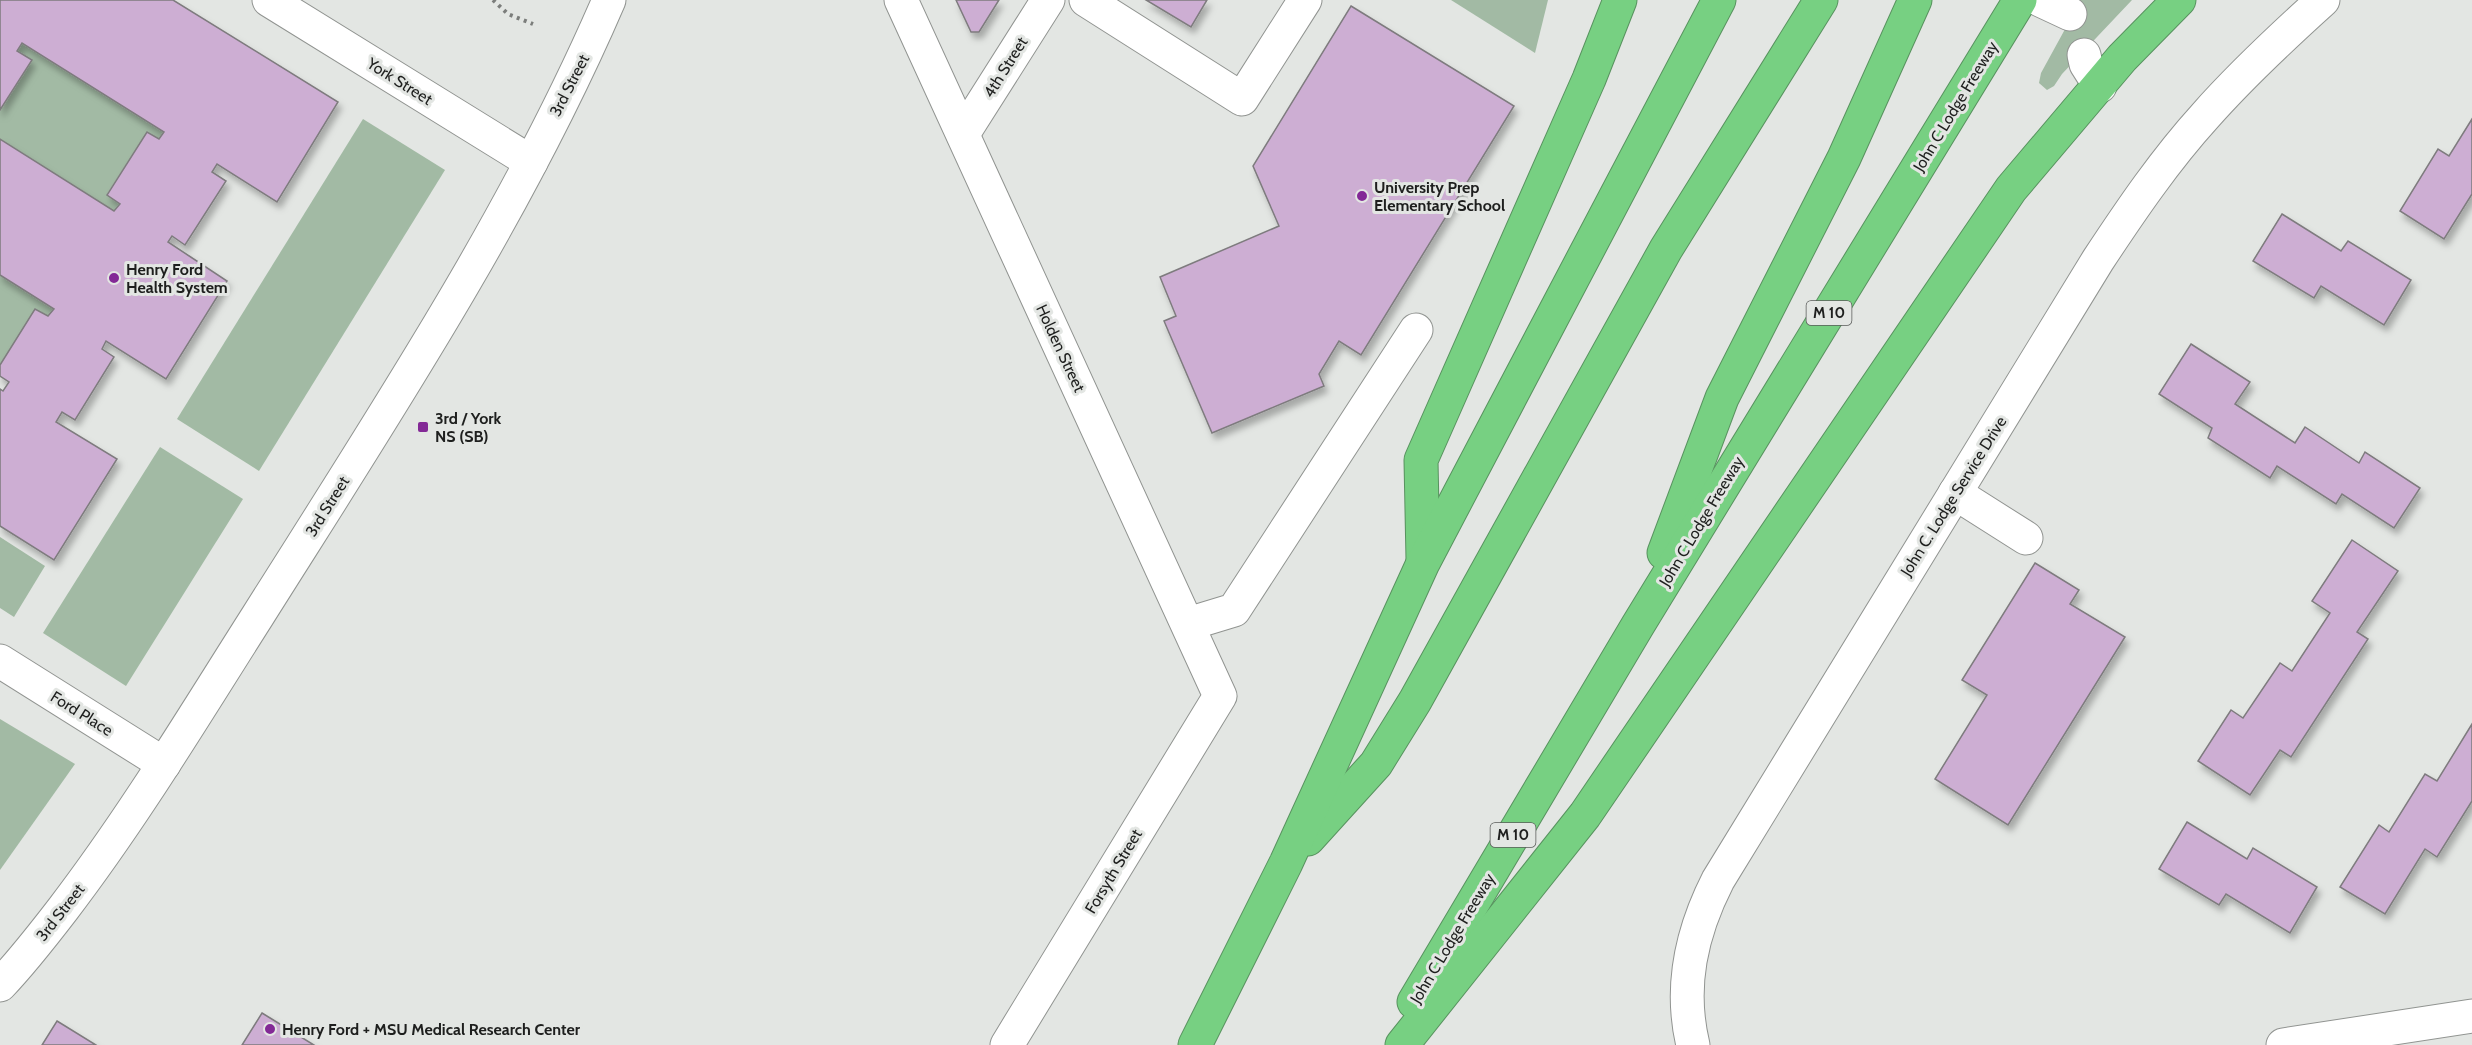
<svg xmlns="http://www.w3.org/2000/svg" width="2472" height="1045" viewBox="0 0 2472 1045" font-family="Cabin,sans-serif">
<style>
.green{fill:#a2baa4}
.building{fill:#cdaed3;stroke:#7e7b7e;stroke-width:1.5;filter:url(#shadow)}
.lines{fill:none;stroke-linecap:round;stroke-linejoin:round}
.minor-casing{stroke:#919491;stroke-width:35}
.highway-casing{stroke:#58925f;stroke-width:35}
.path{stroke:#7b7d7b;stroke-width:4;stroke-dasharray:3 4.5;stroke-linecap:butt}
.minor{stroke:#fff;stroke-width:33}
.highway{stroke:#77d082;stroke-width:33}
.poi-dot{fill:#832996;stroke:#e3e6e3;stroke-width:2}
.labels{text-anchor:middle;stroke-width:6;stroke-linejoin:round;paint-order:stroke}
.shield{fill:#e3e6e3;stroke:#595b59;stroke-width:1.5}
.shield-label{font-size:15px;font-weight:bold;fill:#1e1f1e}
.street-label{font-size:16px;fill:#1e1f1e;stroke:#e3e6e3}
.poi-label{font-size:16px;font-weight:bold;fill:#1e1f1e;stroke:#e3e6e3;text-anchor:start}
</style>
<defs>
<filter id="shadow"><feDropShadow dx="3.5" dy="6" stdDeviation="3" flood-color="#0004"/></filter>
</defs>
<rect width="100%" height="100%" fill="#e3e6e3"/>
<!-- green -->
<g class="green">
<polygon points="1451,0 1548,0 1535,53"/>
<polygon points="2081,0 2132,0 2062,74 2054,86 2047,90 2039,83 2041,73"/>
<polygon points="22,43 164,132 159,139 147,132 107,194 120,204 114,211 0,139 0,110 32,60 17,51"/>
<polygon points="363,119 445,170 259,471 177,419"/>
<polygon points="0,275 54,309 48,316 35,309 0,365"/>
<polygon points="160,447 243,499 126,686 43,633"/>
<polygon points="0,537 45,566 14,617 0,608"/>
<polygon points="0,719 75,764 0,870"/>
</g>
<!-- building -->
<g class="building">
<polygon points="0,0 173,0 338,102 277,202 217,164 212,172 226,181 185,245 172,236 168,242 227,281 166,379 106,341 102,349 114,357 75,420 62,412 56,422 117,459 54,560 0,526 0,389 3,391 9,382 0,376 0,365 35,309 48,316 54,309 0,275 0,139 114,211 120,204 107,195 147,132 159,139 164,132 22,43 17,51 32,60 0,110"/>
<polygon points="956,0 999,0 979,32 971,32"/>
<polygon points="1146,0 1207,0 1191,27"/>
<polygon points="1351,6 1514,106 1361,355 1339,341 1319,374 1324,386 1212,433 1164,321 1176,316 1160,277 1279,226 1253,166"/>
<polygon points="2472,119 2472,194 2444,239 2400,211 2438,149 2449,156"/>
<polygon points="2282,214 2341,251 2348,241 2411,280 2384,325 2321,286 2314,298 2253,261"/>
<polygon points="2191,344 2250,382 2235,404 2295,443 2305,427 2359,463 2365,452 2420,488 2394,528 2342,494 2336,504 2277,466 2270,478 2208,438 2212,428 2159,394"/>
<polygon points="2352,540 2398,571 2357,632 2368,639 2291,757 2280,750 2250,795 2198,761 2231,710 2243,718 2280,663 2292,671 2330,613 2312,601"/>
<polygon points="2035,563 2079,590 2070,604 2125,637 2008,825 1935,779 1987,695 1962,680"/>
<polygon points="2472,724 2472,801 2437,857 2425,849 2385,914 2340,887 2379,825 2389,832 2425,774 2437,781"/>
<polygon points="2187,822 2247,859 2253,848 2317,887 2290,933 2226,894 2219,905 2159,869"/>
<polygon points="262,1013 314,1045 242,1045"/>
<polygon points="57,1021 96,1045 42,1045"/>
</g>
<g class="lines">
<!-- minor casing -->
<g class="minor-casing">
<g id="minor">
<polyline points="269,0 531,162"/>
<polyline points="901,0 1220,696 1007,1045"/>
<polyline points="1086,0 1242,99 1305,0"/>
<polyline points="2040,0 2070,14"/>
<polyline points="2084,55 2086,64 2100,86"/>
<polyline points="963,134 1048,0"/>
<polyline points="1955,493 2026,538"/>
<polyline points="1188,624 1234,610 1416,330"/>
<polyline points="0,661 164,764"/>
<path d="M0 985C23 961 43 935 63 909 134 816 194 716 257 617 383 417 515 218 609 0"/>
<path d="M1693 1045C1679 987 1691 933 1718 880L2098 260C2131 210 2165 160 2205 116 2242 74 2282 37 2323 0"/>
<polyline points="2283,1045 2472,1016"/>
</g>
</g>
<!-- highway casing -->
<g class="highway-casing">
<g id="highway">
<polyline points="1664,553 1722,398 1844,158 1915,0"/>
<polyline points="1423,560 1421,460 1589,79 1620,0"/>
<polyline points="1308,839 1376,764 1415,701 1666,249 1821,0"/>
<polyline points="1414,1002 1638,625 2020,0"/>
<polyline points="1195,1045 1286,863 1423,563 1719,0"/>
<polyline points="1402,1045 1585,815 2011,189 2122,58 2179,0"/>
</g>
</g>
<!-- path -->
<polyline class="path" points="493,0 508,14 533,24"/>
<!-- minor -->
<use href="#minor" class="minor"/>
<!-- highway -->
<use href="#highway" class="highway"/>
</g>
<!-- markers -->
<g class="poi-dot">
<circle cx="1362" cy="196" r="6"/>
<circle cx="114" cy="278" r="6"/>
<rect x="417" y="421" width="12" height="12" rx="3"/>
<circle cx="270" cy="1029" r="6"/>
</g>
<g class="labels">
<!-- shield labels -->
<g class="shield">
<rect x="1806.5" y="301" width="45" height="24" rx="4.5"/>
<rect x="1490.5" y="823" width="45" height="24" rx="4.5"/>
</g>
<g class="shield-label">
<text x="1829" y="318">M 10</text>
<text x="1513" y="840">M 10</text>
</g>
<!-- street labels -->
<g class="street-label">
<text transform="translate(1005 67) rotate(-58)" y="6">4th Street</text>
<text transform="translate(400 81) rotate(32)" y="6">York Street</text>
<text transform="translate(569 85) rotate(-63)" y="6">3rd Street</text>
<text transform="translate(1955 106) rotate(-59)" y="6">John C Lodge Freeway</text>
<text transform="translate(1061 348) rotate(65)" y="6">Holden Street</text>
<text transform="translate(1953 496) rotate(-58)" y="6">John C. Lodge Service Drive</text>
<text transform="translate(327 506) rotate(-58)" y="6">3rd Street</text>
<text transform="translate(1701 521) rotate(-59)" y="6">John C Lodge Freeway</text>
<text transform="translate(82 713) rotate(32)" y="6">Ford Place</text>
<text transform="translate(1113 871) rotate(-59)" y="6">Forsyth Street</text>
<text transform="translate(60 912) rotate(-52)" y="6">3rd Street</text>
<text transform="translate(1452 938) rotate(-59)" y="6">John C Lodge Freeway</text>
</g>
<!-- poi labels -->
<g class="poi-label">
<text x="1374" y="193">University Prep<tspan x="1374" dy="18">Elementary School</tspan></text>
<text x="126" y="275">Henry Ford<tspan x="126" dy="18">Health System</tspan></text>
<text x="435" y="424">3rd / York<tspan x="435" dy="18">NS (SB)</tspan></text>
<text x="282" y="1035">Henry Ford + MSU Medical Research Center</text>
</g>
</g>
</svg>
